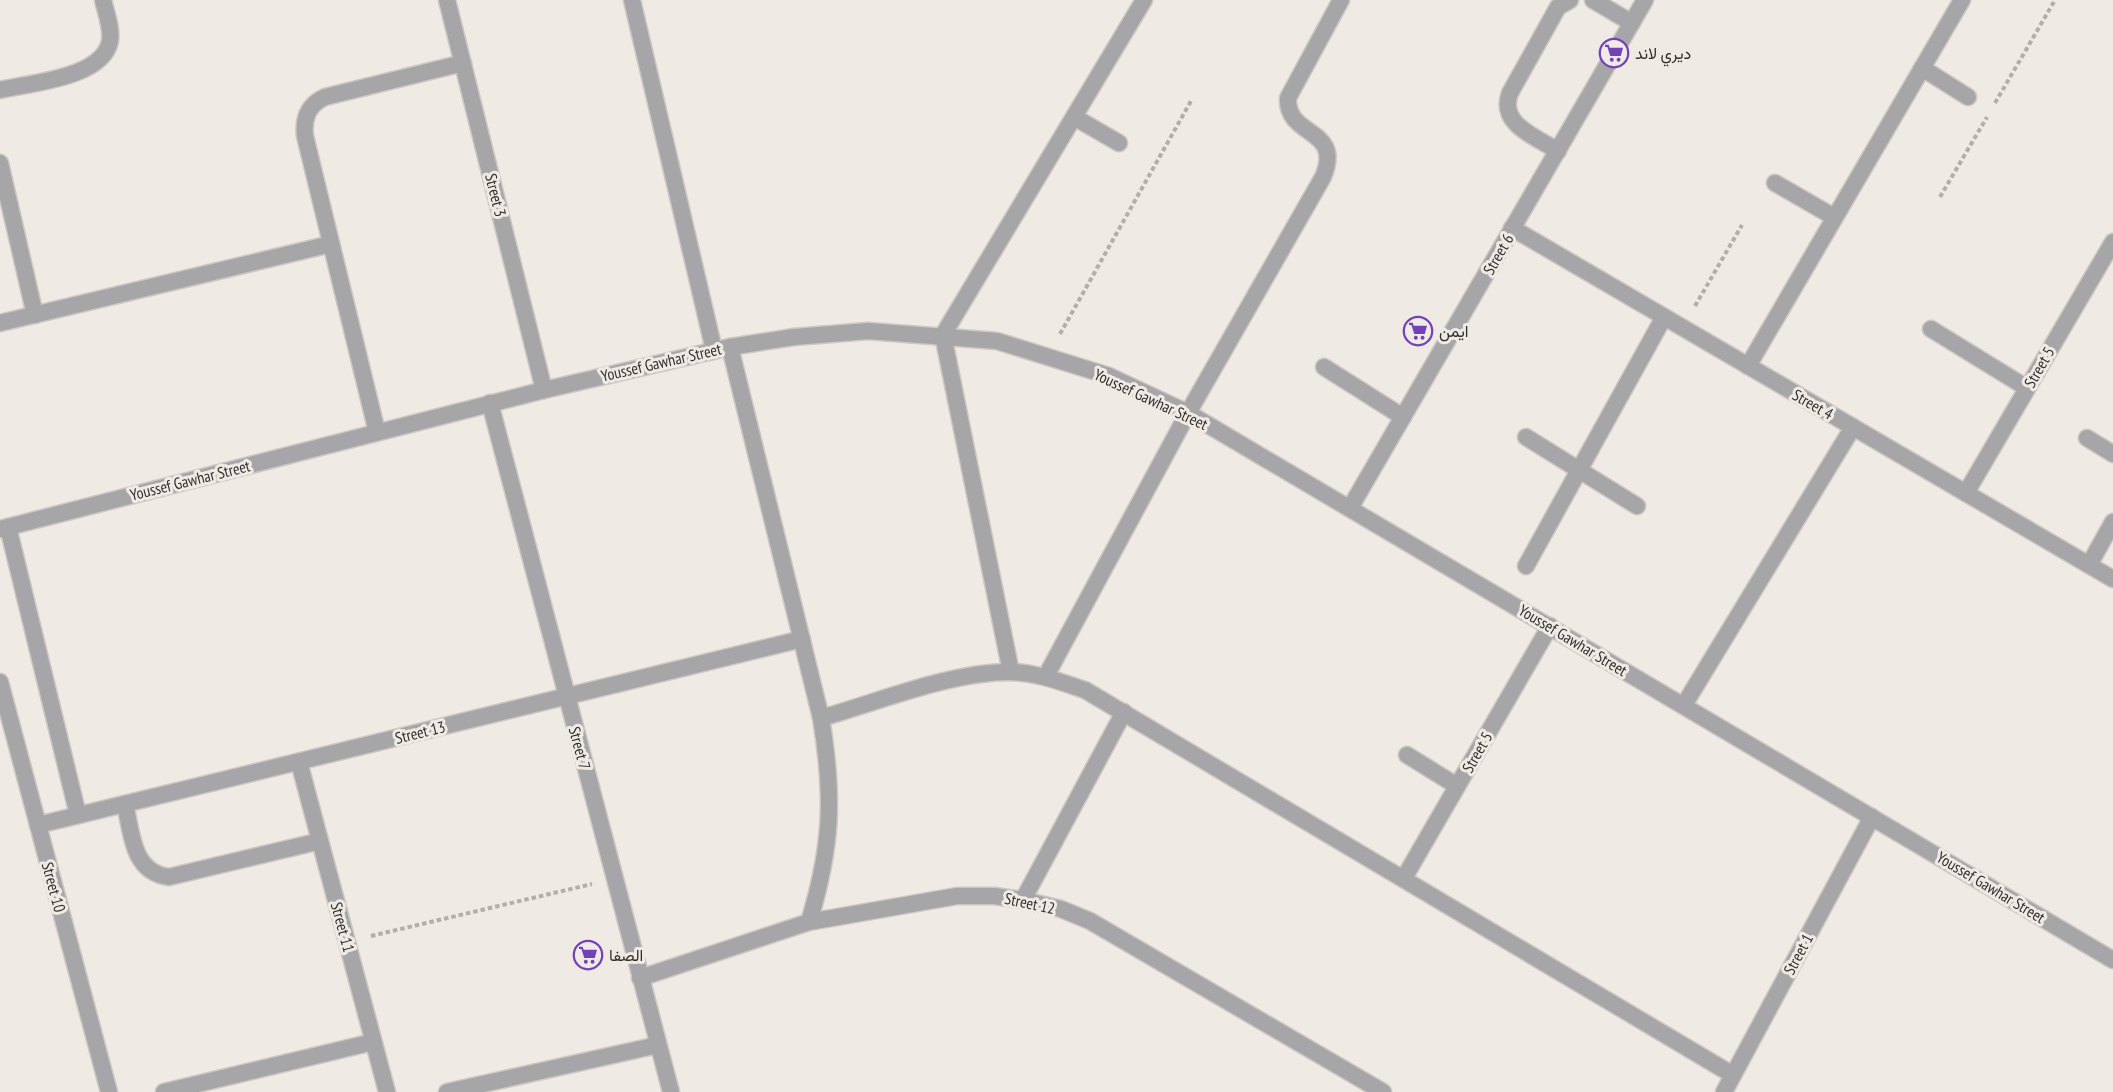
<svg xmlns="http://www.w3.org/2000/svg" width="2113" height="1092" viewBox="0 0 2113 1092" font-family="'PT Sans Narrow',Vazirmatn,sans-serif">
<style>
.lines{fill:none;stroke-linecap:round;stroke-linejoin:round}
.service-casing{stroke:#cdc8c3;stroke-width:19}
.minor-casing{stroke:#cdc8c3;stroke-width:19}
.path{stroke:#b3aeaa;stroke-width:4;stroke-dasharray:4.5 3;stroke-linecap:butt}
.service{stroke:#a6a5a8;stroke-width:16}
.minor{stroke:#a6a5a8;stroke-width:16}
.labels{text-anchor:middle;stroke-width:6;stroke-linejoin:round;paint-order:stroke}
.poi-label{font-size:16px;fill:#312f2d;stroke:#efeae4;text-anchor:start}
.street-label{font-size:16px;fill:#312f2d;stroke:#efeae4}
</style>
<rect width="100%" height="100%" fill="#efeae4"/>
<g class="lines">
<!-- service casing -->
<g class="service-casing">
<g id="service">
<polyline points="1593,0 1632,23"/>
<polyline points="1922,68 1968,97"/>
<polyline points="1074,117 1119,143"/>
<path d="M1558 151C1536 137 1498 124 1510 93L1558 7 1570 0"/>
<polyline points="0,163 35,315"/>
<polyline points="1775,183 1834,217"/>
<polyline points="1931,329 2027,388"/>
<polyline points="1324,367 1403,417"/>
<polyline points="1526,437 1637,506"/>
<polyline points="2087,438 2113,454"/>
<polyline points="1407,755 1457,786"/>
<path d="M125 804C132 834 132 872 169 877L320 841"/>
<polyline points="447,1092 658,1045"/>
</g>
</g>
<!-- minor casing -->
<g class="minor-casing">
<g id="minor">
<polyline points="447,0 544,390"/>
<polyline points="632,0 714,350"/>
<path d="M0 90C30 83 103 78 110 41 112 28 106 13 103 0"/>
<polyline points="1512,228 2113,579"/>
<polyline points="0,323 331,244"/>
<path d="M730 347 821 718C834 797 832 846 809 922"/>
<polyline points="1748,366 1962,0"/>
<polyline points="490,403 671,1092"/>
<path d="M377 432 305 136C303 118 308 105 325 97L463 63"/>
<polyline points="1966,493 2113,242"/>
<polyline points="1350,508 1645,0"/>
<polyline points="8,527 78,815"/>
<polyline points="0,529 544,390 730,347 794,337 868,331 997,341 1109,376 1188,413 2113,960"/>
<polyline points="2089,565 2113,522"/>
<polyline points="1526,566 1664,317"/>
<polyline points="1011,672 943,335 1144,0"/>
<path d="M1046 676 1188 413 1323 177C1344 127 1286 138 1288 98L1341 0"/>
<polyline points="0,682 109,1092"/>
<polyline points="1684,705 1853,427"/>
<path d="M821 718C878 702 951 672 1009 672 1036 672 1061 682 1085 690L1733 1075"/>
<polyline points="299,762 387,1092"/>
<polyline points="38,825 802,639"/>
<polyline points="1404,878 1550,626"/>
<polyline points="1023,900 1124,712"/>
<polyline points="640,978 809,922 957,896 994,896 1023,900 1061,909 1090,921 1383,1092"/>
<polyline points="164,1092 373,1042"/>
<polyline points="1724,1092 1872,817"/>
</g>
</g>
<!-- path -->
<g class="path">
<polyline points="1995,103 2055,0"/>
<polyline points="1940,197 1987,117"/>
<polyline points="1695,306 1742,225"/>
<polyline points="1060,334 1191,101"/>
<polyline points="371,936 592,884"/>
</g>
<!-- service -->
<use href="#service" class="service"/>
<!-- minor -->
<use href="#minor" class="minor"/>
</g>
<!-- icons -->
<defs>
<g id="supermarket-ring" transform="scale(1.5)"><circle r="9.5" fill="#efeae4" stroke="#7342b9" stroke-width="1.5"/><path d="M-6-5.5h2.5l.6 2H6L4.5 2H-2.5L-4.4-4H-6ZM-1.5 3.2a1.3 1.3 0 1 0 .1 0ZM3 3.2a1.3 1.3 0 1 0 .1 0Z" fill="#7342b9"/></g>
</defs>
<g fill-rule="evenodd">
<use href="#supermarket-ring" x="1614" y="53"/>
<use href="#supermarket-ring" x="1418" y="331"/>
<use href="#supermarket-ring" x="588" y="955"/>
</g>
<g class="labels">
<!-- poi labels -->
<g class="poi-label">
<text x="1635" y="59">ديري لاند</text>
<text x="1439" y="337">ايمن</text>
<text x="609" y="961">الصفا</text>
</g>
<!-- street labels -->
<g class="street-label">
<text transform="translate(496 195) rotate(76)" y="6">Street 3</text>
<text transform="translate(1498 254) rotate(-60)" y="6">Street 6</text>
<text transform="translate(661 362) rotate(-13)" y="6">Youssef Gawhar Street</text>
<text transform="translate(2039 367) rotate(-60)" y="6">Street 5</text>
<text transform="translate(1151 399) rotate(25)" y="6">Youssef Gawhar Street</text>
<text transform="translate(1813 404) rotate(30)" y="6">Street 4</text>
<text transform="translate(190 480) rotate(-14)" y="6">Youssef Gawhar Street</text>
<text transform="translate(1573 640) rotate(31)" y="6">Youssef Gawhar Street</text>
<text transform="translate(420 732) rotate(-14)" y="6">Street 13</text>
<text transform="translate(580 748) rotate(75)" y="6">Street 7</text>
<text transform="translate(1477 752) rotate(-60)" y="6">Street 5</text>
<text transform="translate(54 887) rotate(75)" y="6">Street 10</text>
<text transform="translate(1991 887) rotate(31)" y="6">Youssef Gawhar Street</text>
<text transform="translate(1030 903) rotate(12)" y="6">Street 12</text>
<text transform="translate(343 927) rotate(75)" y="6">Street 11</text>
<text transform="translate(1798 954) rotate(-62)" y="6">Street 1</text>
</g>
</g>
</svg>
